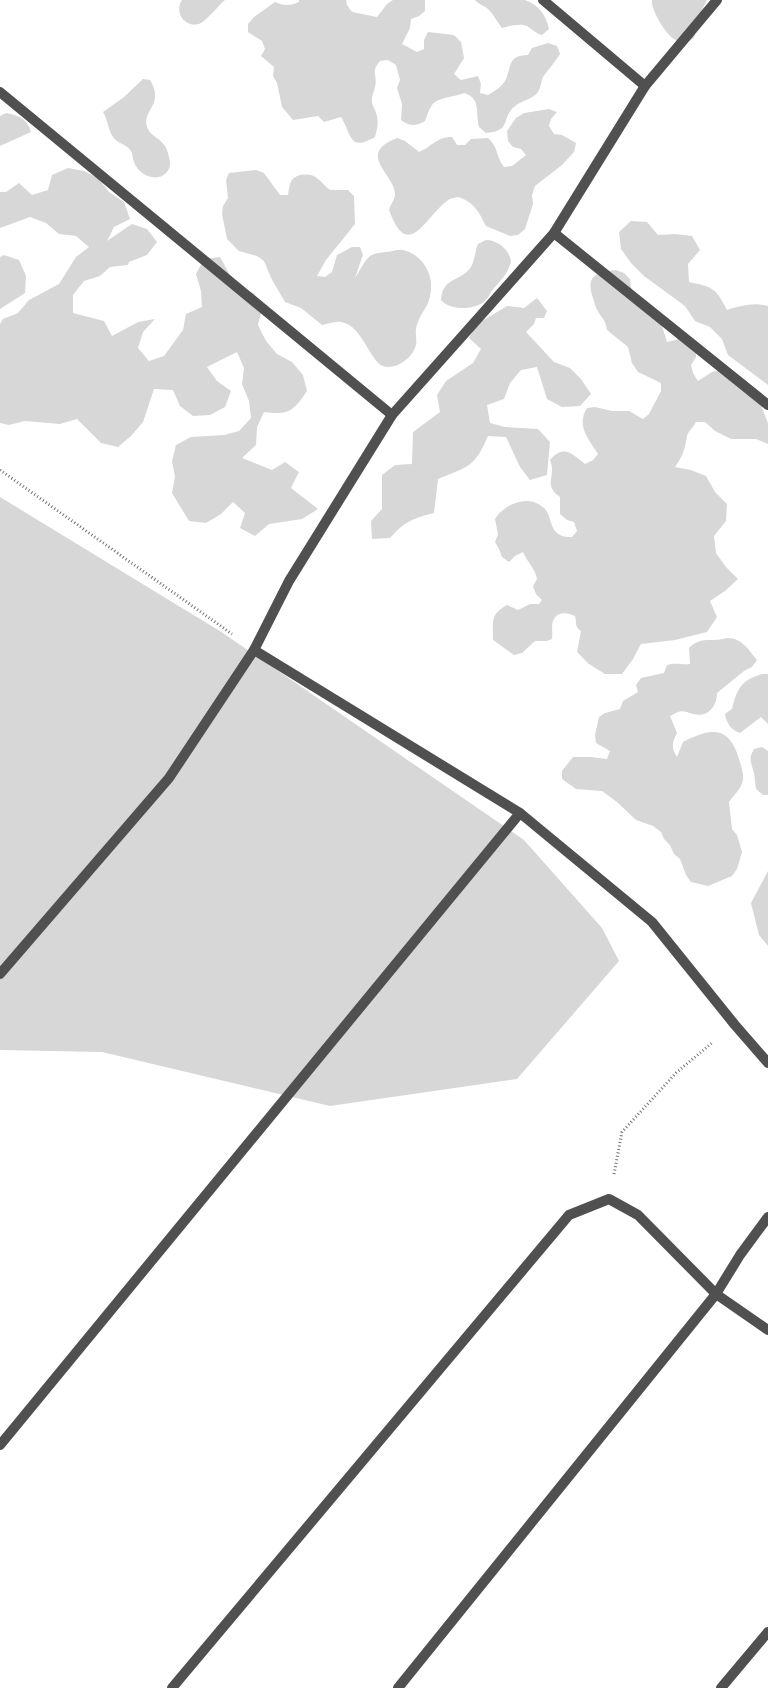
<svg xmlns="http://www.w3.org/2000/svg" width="768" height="1688" viewBox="0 0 768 1688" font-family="'Fira Sans',sans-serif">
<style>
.green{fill:#d7d7d7}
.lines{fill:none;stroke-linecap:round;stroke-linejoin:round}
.path{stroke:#727272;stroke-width:3;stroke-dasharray:1 2.5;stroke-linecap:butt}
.street{stroke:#505050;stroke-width:10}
</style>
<rect width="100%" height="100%" fill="#fff"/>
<!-- green -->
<g class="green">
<path d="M182 0H225C219 5 207 20 201 23 187 30 173 13 182 0Z"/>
<path d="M299 0H346L347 5 352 12 377 17 387 4 393 0H425V11L419 16 411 19 410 28 402 44 417 52 424 49V40L428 32 454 35 461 42 464 58 454 74 461 80 478 76 481 84 480 93 488 95C495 91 503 86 506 79 512 64 508 56 528 55L532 48 548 43 557 46 560 54C555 62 548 70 543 77 541 81 541 87 538 92 533 99 521 101 515 106 500 118 513 131 486 133L479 127C475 112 482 99 464 93 455 97 438 97 432 105 429 109 427 116 425 121 416 126 410 127 401 120L402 104 397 88 400 80 396 65 388 60 380 61C370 73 378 75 375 87 374 92 371 97 372 102 372 105 374 107 375 110 379 120 378 127 375 137 349 152 352 135 341 117L324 122 318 116 293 120 282 107 277 83 273 76 274 67 261 56 265 49 262 41 248 32V24L254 17 275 2C284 6 290 6 299 2Z"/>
<path d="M475 0H525C539 5 546 15 549 29L542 35C535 33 533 30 527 26 520 23 509 26 502 28 497 22 494 15 489 10 484 5 479 5 475 0Z"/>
<path d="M652 0H707L701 12 694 38 686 43C682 43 678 42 674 39 666 35 650 8 652 0Z"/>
<path d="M143 79 150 80C165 105 142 109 147 127 150 136 160 138 165 146 167 149 168 153 169 157 169 158 171 163 170 164 170 169 166 174 162 176 151 181 137 172 134 162 132 158 133 154 131 151 126 143 117 144 113 137 108 130 108 120 103 112L124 97Z"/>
<path d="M549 109 557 112 551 119 549 126 554 134 562 135 576 143 574 152 562 165 535 186 532 195 533 204 525 229 518 235 510 236 486 226C479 212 474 202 458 197 454 198 450 198 447 201 425 217 408 263 389 210 390 206 394 200 395 196 397 175 354 155 397 138L405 141 419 152C433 146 436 137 452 137L457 145H465L471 139 488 138C498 146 496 157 504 167L512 166 526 155 521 149 513 147 508 141 507 131 516 118 524 113Z"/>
<path d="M6 113C20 116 26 118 31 132L0 146V116Z"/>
<path d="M68 168 84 171 98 178 109 192 124 202 130 219 114 227 107 241 132 224 147 229 157 242 147 255 129 262 128 265 110 267 100 276 84 281 73 295V313L104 321 112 336 138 322 155 319 143 332 138 348 149 361 164 356 183 330 186 314 202 307 201 291 196 274 204 259 220 257 237 288 254 293 262 309 258 325 266 341 277 354 292 362 303 375 307 391C293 412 288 415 264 412L257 427 256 445 242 458 272 470 285 462 299 472 291 488 318 509 302 519 269 524 255 536 240 528 245 513 233 502 221 514 206 523 189 521 172 493 175 477 172 461 176 445 191 437 224 435 239 431 251 418 249 401 242 384 244 368 237 352 207 367 217 381 231 391 225 407 210 415 193 416 180 406 173 390 154 389 143 422 131 436 118 447 101 443 77 419 60 424 25 421 9 425 0 423V324L3 319 18 313 29 300 59 284 76 257 89 247 76 236 59 234 46 223 30 217 0 228V192H6L19 183 32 195 48 190 52 175Z"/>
<path d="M256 170 264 173 280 195H288C289 190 289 184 292 180 298 173 312 173 318 179 322 182 326 187 330 190H348L354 196 355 224 326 260 317 276 325 277 332 272 337 255 352 247H360L363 255 355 278C360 271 363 262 370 256 375 253 382 252 388 252 393 251 399 249 403 250 418 253 430 268 431 283 432 308 420 310 416 329 415 335 418 342 415 348 411 358 399 367 388 367 370 368 365 326 341 322 335 321 328 324 322 325L301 308 285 302 271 278 264 261 257 256 239 251 227 239 222 214 223 206 228 198 226 180 229 173Z"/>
<path d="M631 221 647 222 658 235 675 234 692 236 700 250 688 264 689 282C713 287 716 288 727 310 741 306 753 302 768 306V385L728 355 722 339 710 327 695 321 685 306 644 276 631 263 621 249 619 232Z"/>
<path d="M486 240C498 240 510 250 511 262 508 273 501 280 494 288 491 292 488 298 485 301 475 310 450 311 441 300 443 276 461 282 471 267 475 260 475 251 478 244Z"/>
<polygon points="4,255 19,260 26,276 25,293 0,309 0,257"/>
<path d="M616 270 624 273 630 279 631 288 634 295 662 326 667 342 683 338 696 349V357L691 365 693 373 698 381 712 372 720 370 762 398V408L768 423V444L756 439H731L715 431 705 422H696C694 427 688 431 687 436 685 449 683 456 675 467L691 470 706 476 715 492 727 504 726 521 714 536 716 553 726 567 738 579 725 591 710 601 717 617 707 632 675 640 641 644 633 659 622 674H605L589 664 577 652 581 631C574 627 577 622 575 616 567 612 557 611 553 621 551 626 553 633 552 639L547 641H535L522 653 514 655 493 640C493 622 490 614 507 605L518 610 530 604H539L542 600 536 594 533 586 537 579C535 568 527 562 523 552L515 556 509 562 502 557 499 549 495 542 498 534 495 519C505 503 530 493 545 509 551 516 550 527 557 533 562 537 566 537 572 537L577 531 574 522 567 520 560 514V497C542 484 557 477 550 460 564 444 572 454 585 464L593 460 598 454C588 438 576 426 587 408L595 407 612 411H629L643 419 649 414 661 391V383L638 372 632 363 628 347 607 330C606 321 602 318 597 310 595 306 594 300 592 295 586 274 599 272 616 270Z"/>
<path d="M537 298 547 311 544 318H536L534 324 526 332 554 362 570 368 581 379 591 394 580 406 562 407 547 399 537 367 521 370 510 383 504 399 487 405 490 423 505 427 538 429 550 442 547 475 530 480 520 467 506 437 488 436C474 468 469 466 438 479L434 513C412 519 405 521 390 538L372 539 371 521 382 509V475L395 465 412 464 413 432 440 412 437 395 446 381 473 363 481 349 469 338 477 324 507 306 524 308Z"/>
<polygon points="0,497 223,633 524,840 602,928 619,961 517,1079 330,1106 102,1052 0,1050"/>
<path d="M727 638C742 638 748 649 757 660L752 667 744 671 717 693C717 706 708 718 694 714 688 713 683 710 678 712 677 712 671 716 670 716L677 733C672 742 671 748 677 757L683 742C705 731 726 723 737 753 739 759 744 773 743 779 743 787 733 796 729 802L732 829 737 835 742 852 737 869 732 876 708 886 691 882 686 875 680 859 674 854 670 845 664 839 661 832 653 826 636 820 617 802 602 791 576 789 562 779V771L573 757H591L607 759 610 751 596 743 595 735 599 717 605 713 620 709 623 701 638 692 636 685 641 678 664 673 667 665C676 662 681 665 690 664L689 648C702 635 711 643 727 638Z"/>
<path d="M762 674H768V724L761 717 740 733C730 729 727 724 725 714L732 709C737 689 741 680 762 674Z"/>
<path d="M762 747 768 751V795H763L756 789C755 784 755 778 754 773 751 762 748 759 754 749Z"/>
<polygon points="768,871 768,946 759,935 751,903"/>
</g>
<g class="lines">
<!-- path -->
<g class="path">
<polyline points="0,470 232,634"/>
<polyline points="614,1174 622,1132 676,1073 713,1042"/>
</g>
<!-- street -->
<g class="street">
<polyline points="543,0 645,86"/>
<polyline points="0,92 392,415"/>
<polyline points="554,233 768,405"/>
<polyline points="254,650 520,813 652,922 735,1025 768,1063"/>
<polyline points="0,974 169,778 254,650 289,581 392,415 554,233 645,86 717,0"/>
<polyline points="0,1445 520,813"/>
<polyline points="172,1688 569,1215 609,1199 638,1215 716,1294 768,1330"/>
<polyline points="398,1688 716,1294 740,1255 768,1217"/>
<polyline points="721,1688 768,1632"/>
</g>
</g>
</svg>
